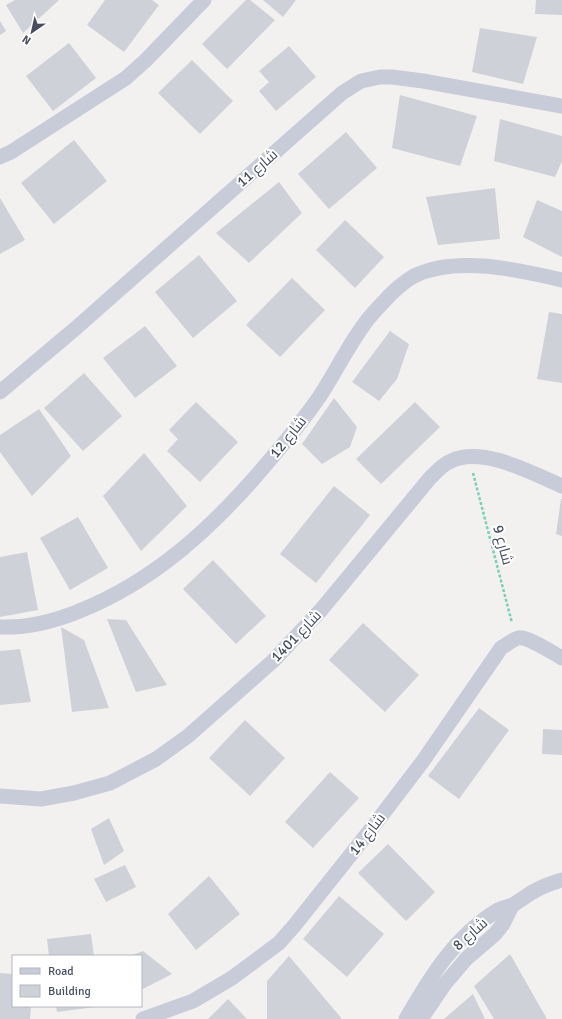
<svg xmlns="http://www.w3.org/2000/svg" width="562" height="1019" viewBox="0 0 562 1019" font-family="Signika,Cairo,sans-serif">
<style>
.building{fill:#cfd1d8}
.lines{fill:none;stroke-linecap:round;stroke-linejoin:round}
.path{stroke:#75d1b8;stroke-width:2.5;stroke-dasharray:3 2;stroke-linecap:butt}
.minor{stroke:#c7ccd8;stroke-width:15}
.labels{text-anchor:middle;stroke-width:4;stroke-linejoin:round;paint-order:stroke}
.street-label{font-size:15px;fill:#474e5f;stroke:#fff}
</style>
<rect width="100%" height="100%" fill="#f3f1f0"/>
<!-- building -->
<g class="building">
<polygon points="15,0 59,0 23,33 6,5"/>
<polygon points="105,0 152,0 159,5 124,52 87,25"/>
<polygon points="246,0 250,0 275,20 227,69 202,44"/>
<polygon points="263,0 296,0 283,17"/>
<polygon points="536,0 562,0 562,15 535,14"/>
<polygon points="0,21 6,31 0,35"/>
<polygon points="480,28 537,37 523,84 472,72"/>
<polygon points="69,43 96,78 53,111 26,76"/>
<polygon points="289,46 316,77 276,111 259,91 269,82 259,71"/>
<polygon points="192,60 233,101 200,134 158,93"/>
<polygon points="400,95 477,116 460,166 392,148"/>
<polygon points="500,119 562,136 562,161 555,177 494,161"/>
<polygon points="346,132 377,168 329,209 298,174"/>
<polygon points="74,140 107,181 54,224 21,183"/>
<polygon points="279,182 302,213 249,263 216,233"/>
<polygon points="495,188 500,239 438,245 426,197"/>
<polygon points="0,198 25,240 0,254"/>
<polygon points="537,200 562,211 562,257 523,237"/>
<polygon points="345,220 384,257 355,288 316,250"/>
<polygon points="199,255 237,301 193,338 155,292"/>
<polygon points="292,278 325,310 280,357 246,325"/>
<polygon points="549,312 562,314 562,383 537,379"/>
<polygon points="145,326 177,366 135,398 103,358"/>
<polygon points="390,331 409,344 397,379 379,401 352,382"/>
<polygon points="84,373 122,416 83,451 44,408"/>
<polygon points="334,398 357,427 350,447 322,464 302,444"/>
<polygon points="196,402 238,442 200,482 167,451 178,439 169,430"/>
<polygon points="415,402 440,427 381,484 356,459"/>
<polygon points="39,409 71,456 32,496 0,452 0,435"/>
<polygon points="144,453 187,506 141,551 103,496"/>
<polygon points="334,486 370,515 316,583 280,554"/>
<polygon points="561,499 562,499 562,536 556,534"/>
<polygon points="78,517 108,568 70,590 40,538"/>
<polygon points="27,552 38,610 0,617 0,557"/>
<polygon points="213,560 266,616 236,644 183,589"/>
<polygon points="107,619 126,620 167,685 136,692"/>
<polygon points="363,623 419,675 385,712 329,660"/>
<polygon points="61,627 84,640 109,708 72,712"/>
<polygon points="20,649 31,702 0,705 0,651"/>
<polygon points="479,708 509,730 459,799 428,776"/>
<polygon points="245,720 285,758 250,796 209,758"/>
<polygon points="543,729 562,730 562,755 542,754"/>
<polygon points="330,772 359,798 313,848 285,822"/>
<polygon points="109,818 124,851 104,865 91,829"/>
<polygon points="388,844 435,892 406,921 358,873"/>
<polygon points="125,865 136,887 106,902 94,879"/>
<polygon points="209,876 240,914 196,950 168,914"/>
<polygon points="339,896 384,934 347,977 303,939"/>
<polygon points="91,934 94,956 49,956 47,939"/>
<polygon points="143,951 172,974 141,990 141,956 130,956"/>
<polygon points="510,954 547,1019 494,1019 474,986"/>
<polygon points="289,956 342,1019 267,1019 267,981"/>
<polygon points="0,973 13,974 13,1006 31,1006 30,1019 0,1019"/>
<polygon points="473,994 485,1019 444,1019"/>
<polygon points="228,999 247,1019 208,1019"/>
<polygon points="56,1006 95,1006 95,1007 57,1012"/>
</g>
<g class="lines">
<!-- path -->
<polyline class="path" points="473,473 512,623"/>
<!-- minor -->
<g class="minor">
<polyline points="0,157 11,152 126,78 146,60 204,0"/>
<polyline points="0,392 76,328 342,93 361,81 380,77 392,77 423,81 562,106"/>
<path d="M0 627C27 628 52 622 77 612 156 581 215 525 269 461 287 440 304 419 320 396 335 373 347 348 363 326 370 315 380 306 389 296 396 289 405 281 414 276 456 255 519 270 562 280"/>
<path d="M0 796 41 799 74 793 110 783 156 759 188 736 273 661 321 610 430 478C436 472 443 464 451 461 483 446 532 473 562 486"/>
<path d="M143 1019 193 1001 232 978 279 943 294 926 372 828 423 761 501 648C506 645 512 640 518 638 527 636 553 653 562 658"/>
<path d="M406 1019C430 977 455 936 498 910 503 907 508 907 513 905 519 901 525 897 531 893 541 887 551 883 562 880"/>
<polyline points="421,1019 444,985 466,959 495,934 503,924 512,906"/>
</g>
</g>
<g class="labels">
<!-- street labels -->
<g class="street-label">
<text transform="translate(257 168) rotate(-41)" y="5">شارع 11</text>
<text transform="translate(288 437) rotate(-51)" y="5">شارع 12</text>
<text transform="translate(503 545) rotate(75)" y="5">شارع 9</text>
<text transform="translate(296 636) rotate(-46)" y="5">شارع 1401</text>
<text transform="translate(367 834) rotate(-52)" y="5">شارع 14</text>
<text transform="translate(470 934) rotate(-42)" y="5">شارع 8</text>
</g>
</g>
<!-- legend -->
<rect x="12" y="955" width="130" height="52" fill="#ffffff" stroke="#b5b8bf"/>
<rect x="20" y="968" width="20" height="6" fill="#c7ccd8" stroke="#b5b8bf"/>
<text x="48" y="975" font-size="12" fill="#474e5f">Road</text>
<rect x="20" y="985" width="20" height="12" fill="#cfd1d8" stroke="#b5b8bf"/>
<text x="48" y="995" font-size="12" fill="#474e5f">Building</text>
<!-- north arrow -->
<g transform="translate(32 32) rotate(214)" stroke="#ffffff" stroke-width="3" paint-order="stroke">
<path d="M0-3L7 15L0 10L-7 15Z" fill="#474e5f"/>
<text y="-6" font-size="11" font-weight="bold" text-anchor="middle" fill="#474e5f">N</text>
</g>
</svg>
